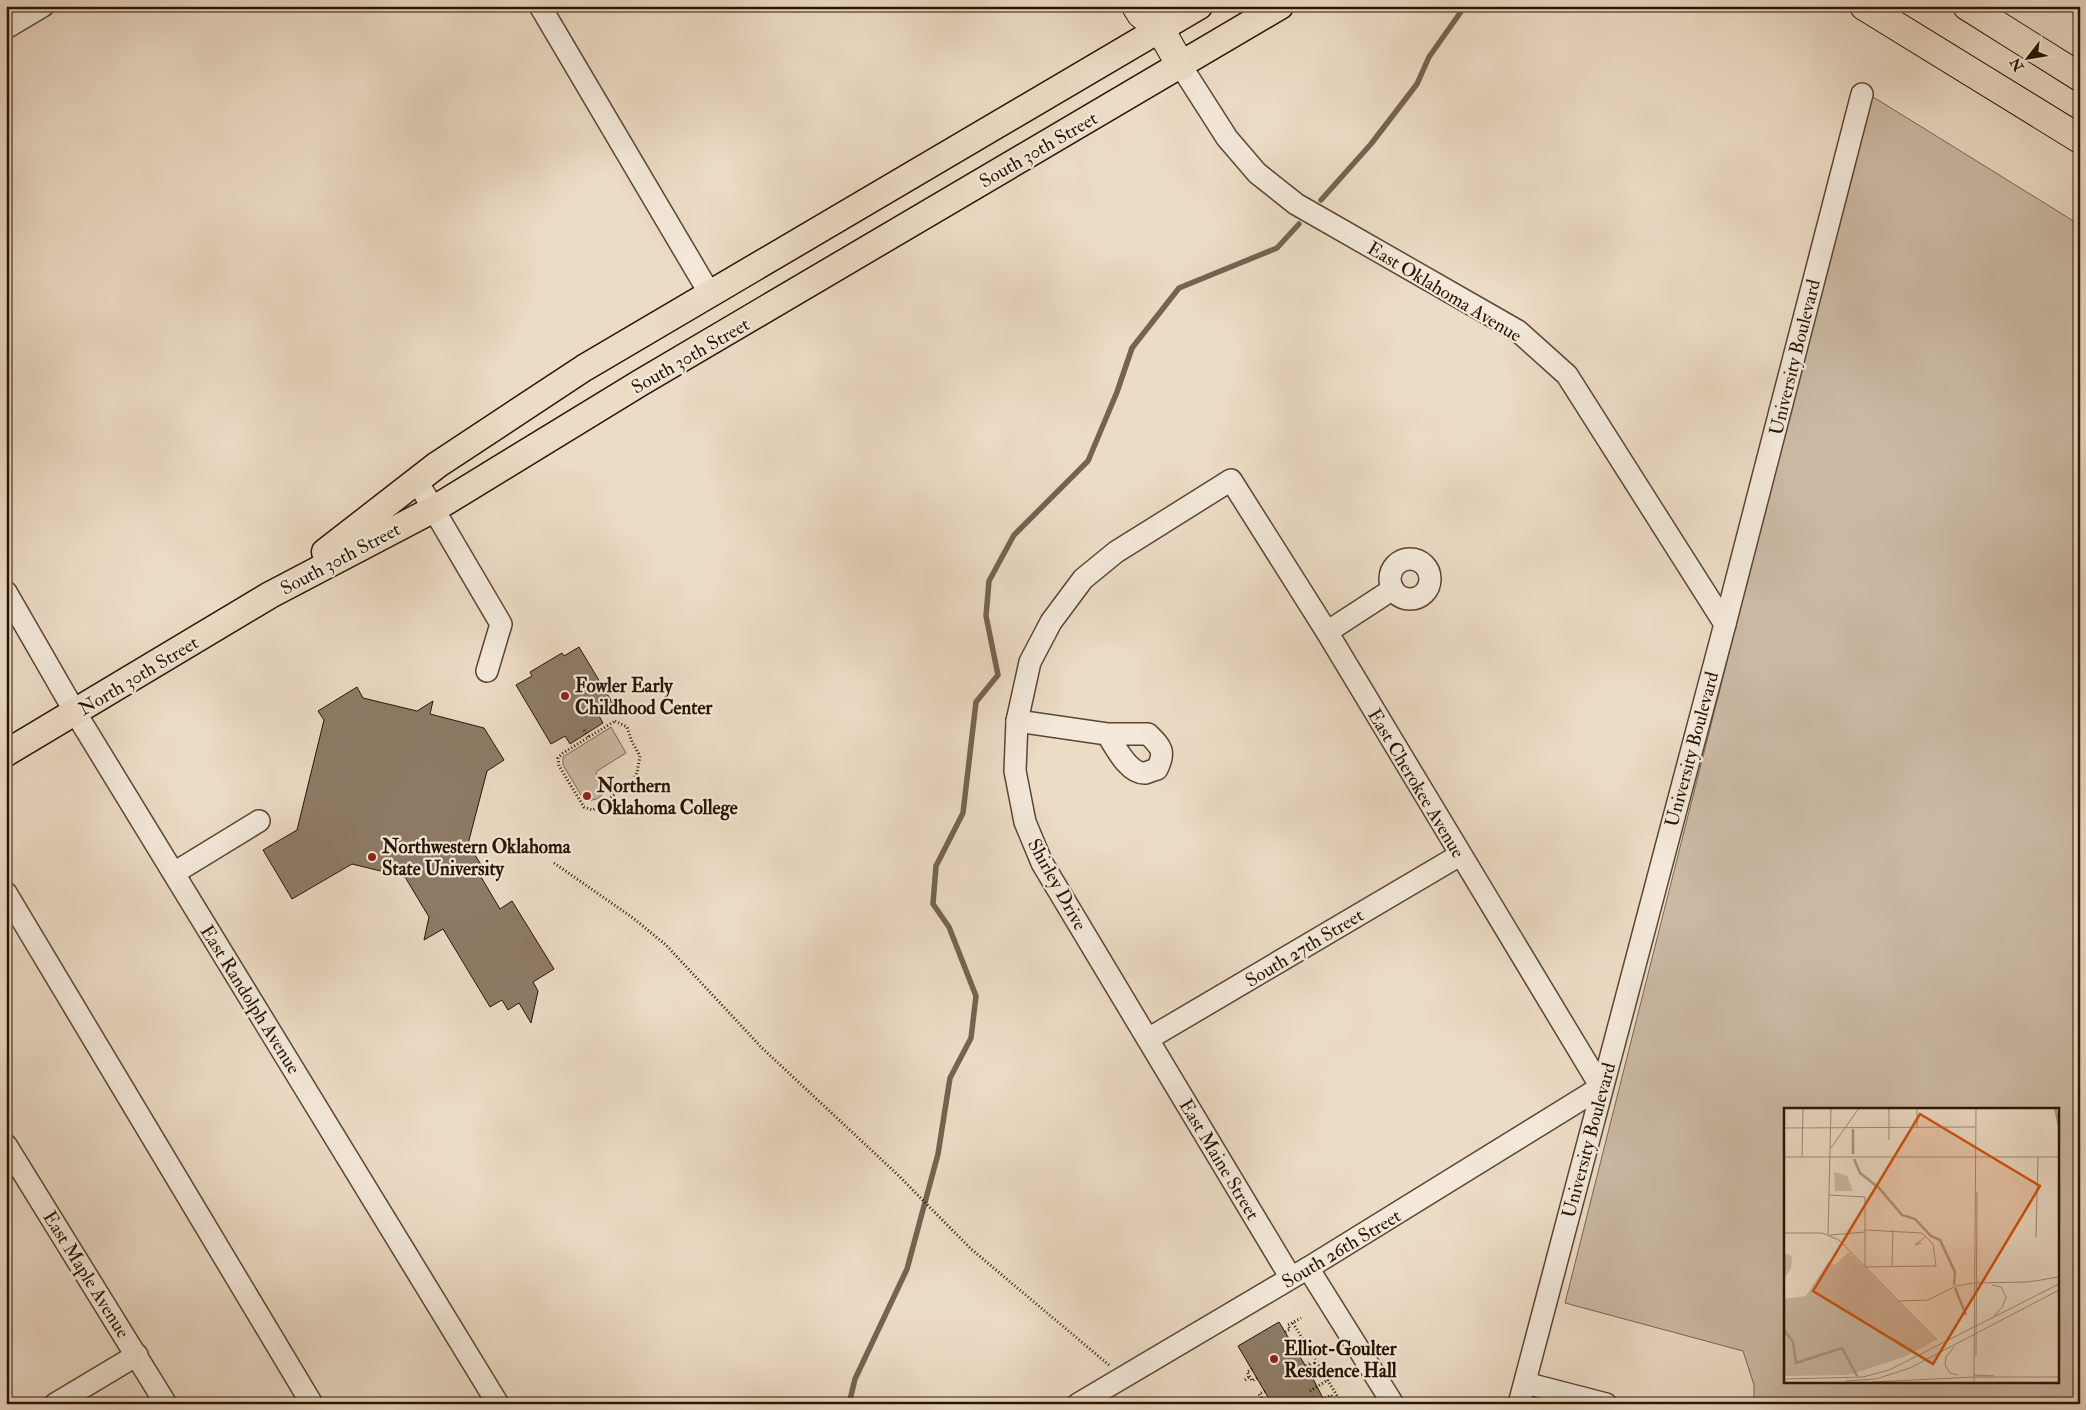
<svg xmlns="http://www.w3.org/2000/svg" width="2086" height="1410" viewBox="0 0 2086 1410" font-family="'IM FELL Double Pica',serif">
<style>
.green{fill:#cbb9a4;stroke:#7a6653;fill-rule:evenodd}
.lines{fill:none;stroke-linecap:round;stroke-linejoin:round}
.stream{stroke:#75634f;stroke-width:5.5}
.building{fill:#8e7b67;stroke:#281402}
.minor-casing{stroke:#594633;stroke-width:24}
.major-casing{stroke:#281402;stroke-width:29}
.highway-casing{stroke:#281402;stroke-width:30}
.path{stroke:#281402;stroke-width:3;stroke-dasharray:1 2.5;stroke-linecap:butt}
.minor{stroke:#f3e8d9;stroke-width:21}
.major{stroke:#ecdbc5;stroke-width:26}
.highway{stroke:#ecdbc5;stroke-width:28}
.poi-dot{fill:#8f2418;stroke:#f3e8d9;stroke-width:2}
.labels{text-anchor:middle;stroke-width:4.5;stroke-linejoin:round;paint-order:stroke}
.street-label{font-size:19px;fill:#281402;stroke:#f3e8d9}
.poi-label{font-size:19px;font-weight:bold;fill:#281402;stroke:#f3e8d9;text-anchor:start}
.inset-river{fill:none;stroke:#a99783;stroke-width:2.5}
.inset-road{fill:none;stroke:#9e8b77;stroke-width:1}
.view{fill:#d5520b;fill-opacity:0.15;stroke:#d5520b;stroke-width:2.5}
.inset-edge{fill:none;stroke:#281402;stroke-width:2.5}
</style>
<rect width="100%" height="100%" fill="#ecdbc5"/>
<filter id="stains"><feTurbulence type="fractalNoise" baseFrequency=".004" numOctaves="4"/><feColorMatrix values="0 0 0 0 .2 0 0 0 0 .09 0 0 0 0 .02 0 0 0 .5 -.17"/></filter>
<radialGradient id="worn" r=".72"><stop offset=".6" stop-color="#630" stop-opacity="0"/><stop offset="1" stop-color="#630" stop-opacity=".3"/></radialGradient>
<!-- green -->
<g class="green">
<path d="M1870 95 2080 225V1404H1754V1385L1743 1351 1565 1303ZM1785 1109H2057V1381H1785Z"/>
<path d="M611 727 626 753 597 771 596 773 605 788C601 799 596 801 584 800L563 765V757Z"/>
</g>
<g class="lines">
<!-- stream -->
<g class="stream">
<polyline points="1321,200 1371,144 1417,84 1429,57 1465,6"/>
<polyline points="849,1404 855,1379 907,1269 938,1154 950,1078 971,1038 976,996 949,927 933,904 936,866 963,813 976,702 998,675 986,616 989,581 1014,535 1088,461 1117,392 1132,348 1179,288 1277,248 1299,224"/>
</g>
</g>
<!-- building -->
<g class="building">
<polygon points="579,647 615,707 599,716 603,723 570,744 565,736 551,744 516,685 532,676 530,672 562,653 564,656"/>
<polygon points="357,687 363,698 417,711 433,701 430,714 484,728 504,760 487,771 468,844 487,874 481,877 500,909 512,901 554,969 533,982 538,991 531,1023 519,1003 508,1010 502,1000 490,1007 443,929 424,940 429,917 405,877 352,864 292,899 263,850 297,830 324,720 318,711"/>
<polygon points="1279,1322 1311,1375 1326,1404 1272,1404 1238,1346"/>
</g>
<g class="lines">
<!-- minor casing -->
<g class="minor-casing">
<g id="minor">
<polyline points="540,6 710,294"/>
<polyline points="6,28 43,6"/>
<polyline points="1181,66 1227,138 1257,173 1296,204 1518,331 1567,375 1725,624"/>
<polyline points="417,481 501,624 487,671"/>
<circle cx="1410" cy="579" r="20"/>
<polyline points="6,592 75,712 498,1404"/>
<polyline points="1327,632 1393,589"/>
<path d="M1017 721 1107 734C1115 746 1128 774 1145 773 1149 772 1153 770 1157 769 1166 751 1161 747 1148 734H1107"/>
<polyline points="174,873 259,821"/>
<polyline points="6,893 312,1404"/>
<polyline points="1148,1039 1460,855"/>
<polyline points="6,1145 166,1404"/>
<polyline points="1308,1268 1393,1404"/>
<polyline points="1525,1383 1606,1404"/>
<polyline points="55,1404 137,1355"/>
<polyline points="1078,1404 1308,1268 1601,1087 1327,632 1231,480 1116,552 1083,579 1051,622 1030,662 1017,721 1015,771 1025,822 1042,863 1291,1278"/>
<polyline points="1519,1404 1725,624 1862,94"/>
</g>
</g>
<!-- major casing -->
<g class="major-casing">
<g id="major">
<polyline points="325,552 437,465 584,368 1199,6"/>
<polyline points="6,753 270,595 434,509 640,383 1280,6"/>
</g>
</g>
<!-- highway casing -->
<g class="highway-casing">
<g id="highway">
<polyline points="1136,6 1141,14 1160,29 1181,66"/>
<polyline points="1864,6 2080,139"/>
<polyline points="1967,6 2080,77"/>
</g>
</g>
<!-- path -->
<g class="path">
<polygon points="615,721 627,727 632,742 640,756 637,773 632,781 597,808 592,810 584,807 559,766 558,758 563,753"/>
<polyline points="584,730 589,737"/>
<polyline points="554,863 633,918 666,945 762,1048 898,1175 971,1249 1109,1365"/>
<polyline points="1293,1323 1342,1404"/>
<polyline points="1285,1332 1290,1329 1288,1325 1301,1318"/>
<polyline points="1293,1344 1298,1341 1303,1350 1298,1353"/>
<polyline points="1306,1366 1311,1363 1316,1371 1311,1375"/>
<polyline points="1252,1369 1247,1372 1252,1381 1257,1378"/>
<polyline points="1245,1380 1249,1377"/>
<polyline points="1265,1391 1259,1394 1265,1403 1270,1400"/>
<polyline points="1310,1391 1336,1375"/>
<polyline points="1325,1398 1331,1395 1336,1404"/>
<polyline points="1257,1401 1262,1398"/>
</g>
<!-- minor -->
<use href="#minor" class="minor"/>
<!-- major -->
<use href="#major" class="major"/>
<!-- highway -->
<use href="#highway" class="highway"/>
</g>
<!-- markers -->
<g class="poi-dot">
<circle cx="565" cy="696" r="5"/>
<circle cx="587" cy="796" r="5"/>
<circle cx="372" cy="857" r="5"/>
<circle cx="1274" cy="1359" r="5"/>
</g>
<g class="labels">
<!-- street labels -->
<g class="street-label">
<text transform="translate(1038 149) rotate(-30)" y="7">South 30th Street</text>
<text transform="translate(1445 291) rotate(31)" y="7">East Oklahoma Avenue</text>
<text transform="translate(690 355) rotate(-30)" y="7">South 30th Street</text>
<text transform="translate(1794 357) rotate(-76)" y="7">University Boulevard</text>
<text transform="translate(340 558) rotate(-28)" y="7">South 30th Street</text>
<text transform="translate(138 675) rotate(-31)" y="7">North 30th Street</text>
<text transform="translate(1691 749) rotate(-75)" y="7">University Boulevard</text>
<text transform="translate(1417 783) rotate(59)" y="7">East Cherokee Avenue</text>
<text transform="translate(1058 884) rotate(61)" y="7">Shirley Drive</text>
<text transform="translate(1304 947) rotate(-31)" y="7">South 27th Street</text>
<text transform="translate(251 999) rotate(58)" y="7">East Randolph Avenue</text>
<text transform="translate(1588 1140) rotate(-75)" y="7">University Boulevard</text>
<text transform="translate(1220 1159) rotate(59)" y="7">East Maine Street</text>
<text transform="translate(1341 1248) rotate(-31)" y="7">South 26th Street</text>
<text transform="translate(87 1274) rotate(58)" y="7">East Maple Avenue</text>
</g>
<!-- poi labels -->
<g class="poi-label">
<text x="575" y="692">Fowler Early<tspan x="575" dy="22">Childhood Center</tspan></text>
<text x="597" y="792">Northern<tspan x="597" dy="22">Oklahoma College</tspan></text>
<text x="382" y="853">Northwestern Oklahoma<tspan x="382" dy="22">State University</tspan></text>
<text x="1284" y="1355">Elliot-Goulter<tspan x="1284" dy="22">Residence Hall</tspan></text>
</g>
</g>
<!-- overview -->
<g transform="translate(1784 1108)">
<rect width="275" height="275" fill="#ecdbc5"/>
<path d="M50 64 63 68 69 83H51ZM65 144 152 232 120 249 65 267 0 268V191L22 188 44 154 51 157ZM0 145 8 148 7 160 0 171Z" fill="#cbb9a4"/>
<path class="inset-river" d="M271 0 275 17M69 21V46M70 51 76 65 95 80 118 107 131 111 147 128 156 132 171 164 170 177M171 180 182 207M0 222 9 234 12 255 58 240 73 268"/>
<path class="inset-road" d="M133 0V20M0 20 191 19M105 32V0M47 40 75 0M0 49H275M18 49 19 0M45 87 81 89V159L152 158 149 136 138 125 81 122M0 125H38L55 132 153 232M44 127 47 0M46 127 81 124M252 130 254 49M137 135 131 137 142 128M108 158 109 122M190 175 244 174 275 169M208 177 217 179 222 189 219 198 210 208M114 193 144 192 172 178 189 175M170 239 162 249 161 257 166 265 174 267M192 248 193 84M190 267 192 0M190 269H275M0 271 79 269 105 262 275 176M61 273 92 271 126 260 275 182M88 274 190 269M190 275V267L210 268"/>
<path class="view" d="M136 6 256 78 149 256 29 183Z"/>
<rect width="275" height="275" class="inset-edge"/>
</g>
<!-- margin -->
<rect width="2086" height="1410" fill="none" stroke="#ecdbc5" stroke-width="25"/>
<rect x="8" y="8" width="2071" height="1395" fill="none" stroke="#281402" stroke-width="2.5"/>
<rect x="12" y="12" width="2061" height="1385" fill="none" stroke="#281402"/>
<!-- north arrow -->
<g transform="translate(2028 58) rotate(239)" stroke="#f3e8d9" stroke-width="4" paint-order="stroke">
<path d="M0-4L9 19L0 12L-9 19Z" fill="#281402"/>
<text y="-8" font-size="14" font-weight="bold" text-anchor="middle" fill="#281402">N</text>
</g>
<rect width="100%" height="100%" filter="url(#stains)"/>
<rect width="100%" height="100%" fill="url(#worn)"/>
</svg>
